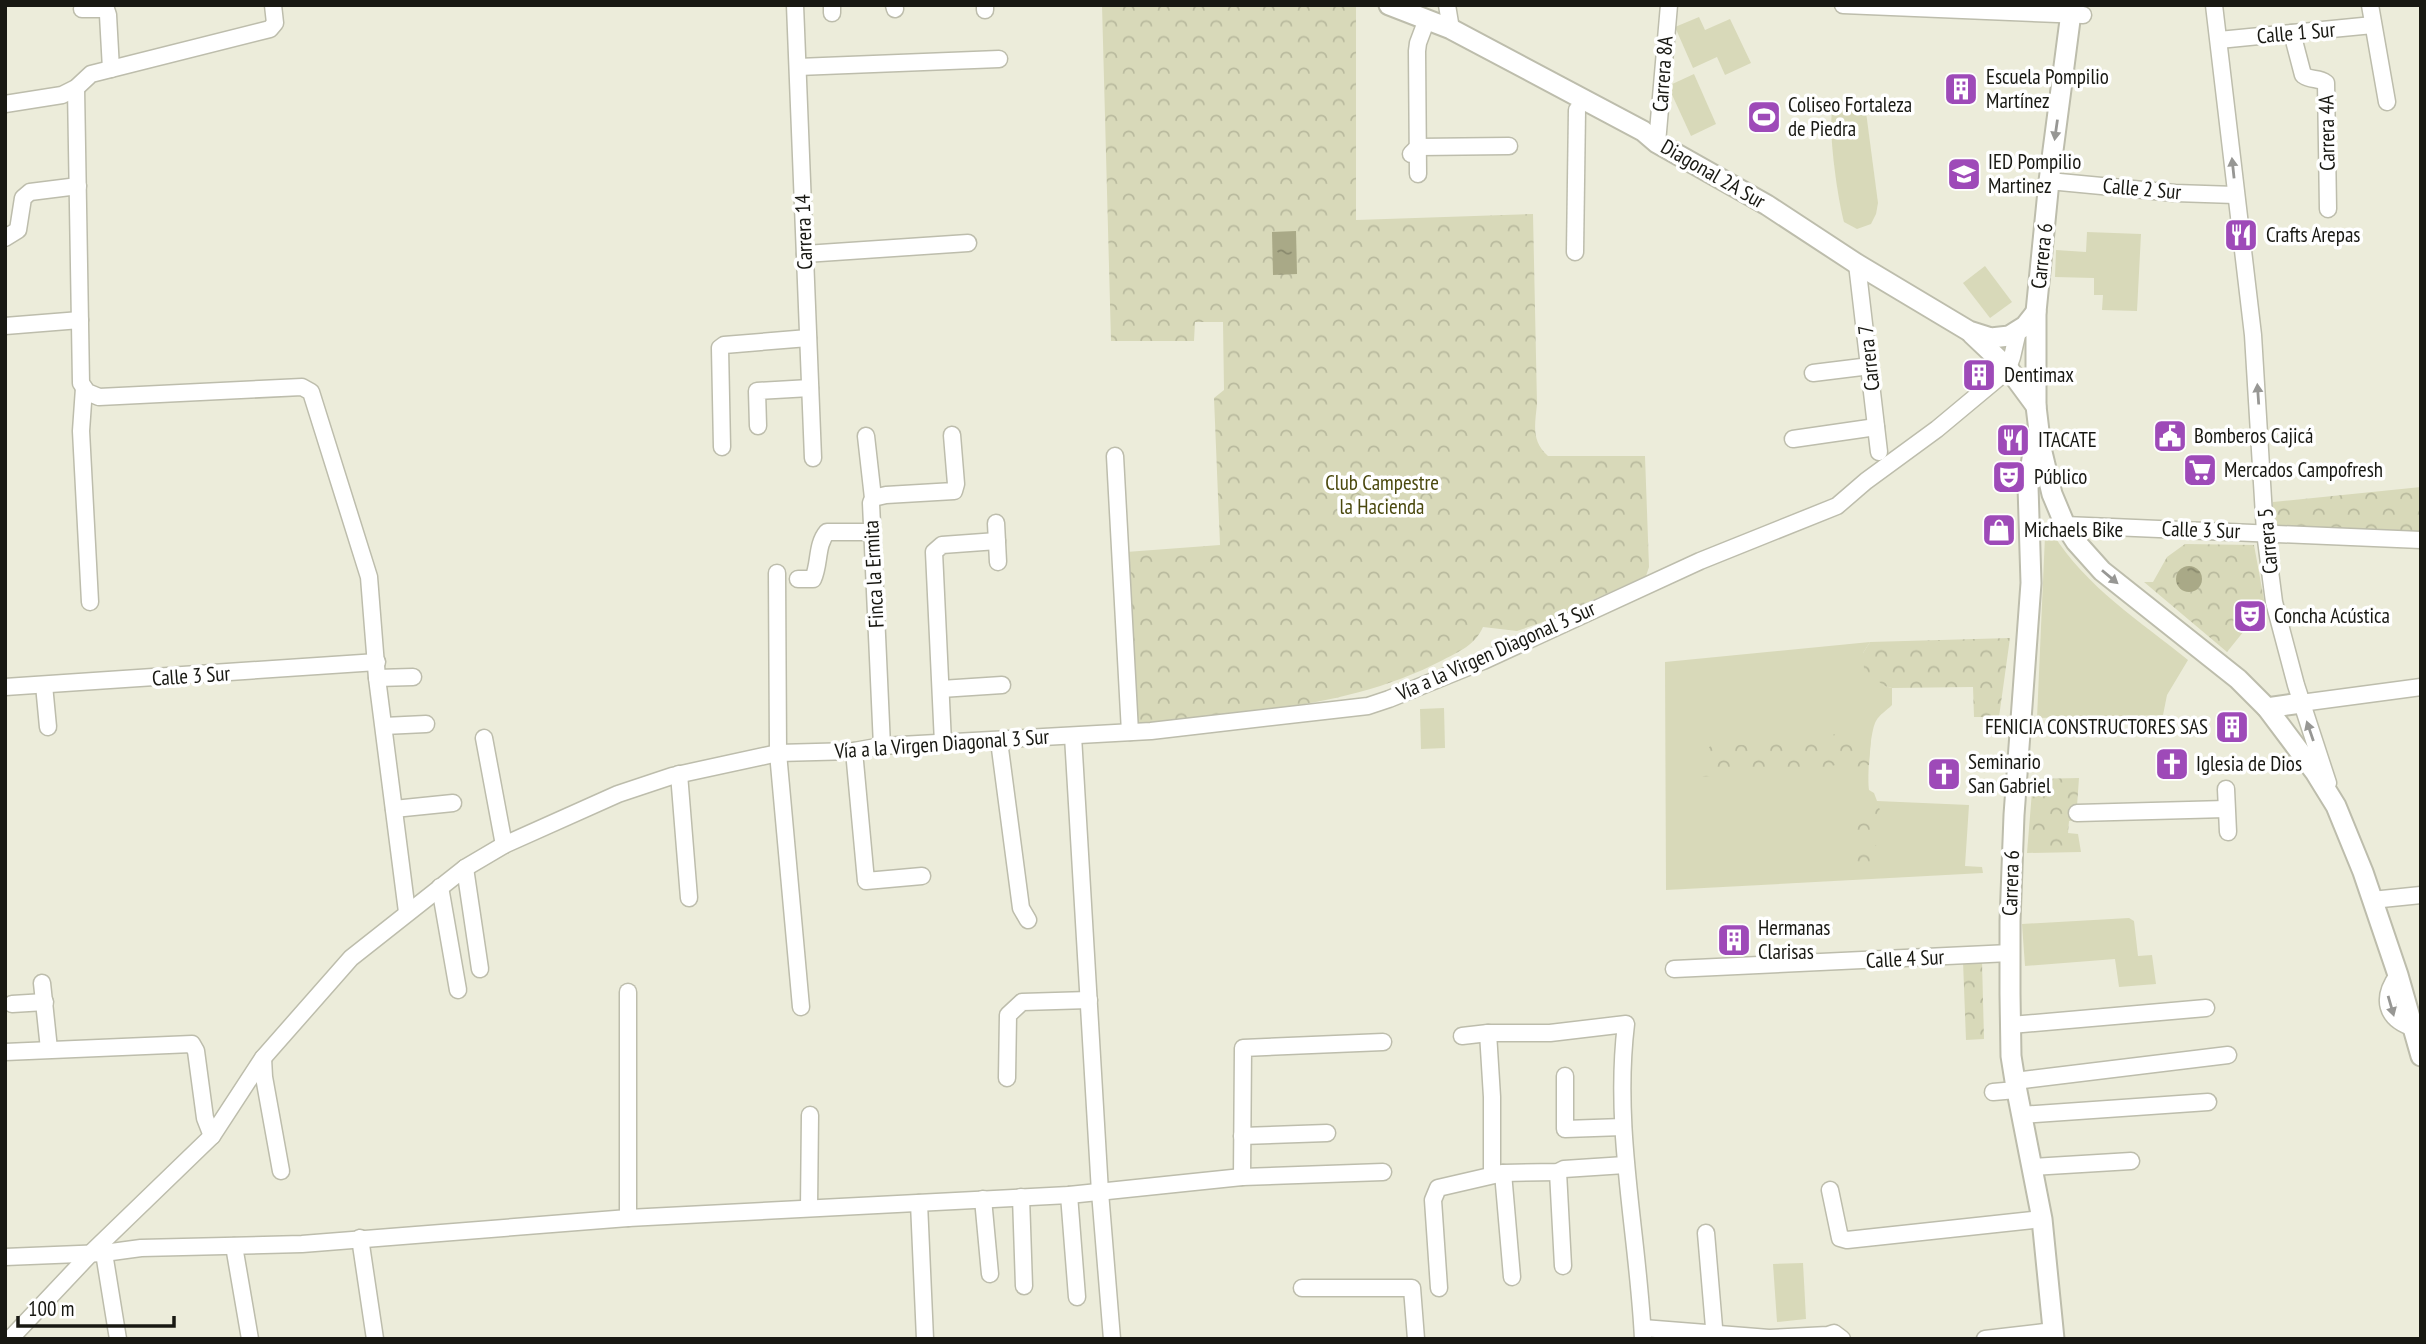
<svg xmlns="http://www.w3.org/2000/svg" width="2426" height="1344" viewBox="0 0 2426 1344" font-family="'PT Sans Narrow',sans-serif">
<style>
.grass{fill:#d8d9b9}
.forest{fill:url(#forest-crowns)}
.water{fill:url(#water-ripples)}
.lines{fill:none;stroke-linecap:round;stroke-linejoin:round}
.minor-casing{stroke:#bdbdac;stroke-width:19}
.major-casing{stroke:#bdbdac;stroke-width:23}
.minor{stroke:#fff;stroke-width:16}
.major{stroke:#fff;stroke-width:19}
.oneway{fill:#979794}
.labels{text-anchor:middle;stroke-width:7;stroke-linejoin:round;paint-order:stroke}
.street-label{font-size:21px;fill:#181812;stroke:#fff}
.poi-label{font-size:21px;fill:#181812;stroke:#fff;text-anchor:start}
.park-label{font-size:21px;fill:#4b490e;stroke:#fff}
</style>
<defs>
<pattern id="forest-crowns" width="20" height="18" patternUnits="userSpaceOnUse" patternTransform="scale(1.75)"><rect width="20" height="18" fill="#d8d9b9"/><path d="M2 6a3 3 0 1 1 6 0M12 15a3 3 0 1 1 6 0" fill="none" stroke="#b9ba9e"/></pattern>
<pattern id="water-ripples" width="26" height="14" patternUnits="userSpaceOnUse" patternTransform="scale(1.75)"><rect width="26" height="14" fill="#a9a987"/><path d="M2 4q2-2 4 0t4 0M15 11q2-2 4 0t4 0" fill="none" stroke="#89896d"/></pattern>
</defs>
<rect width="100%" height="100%" fill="#ececda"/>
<!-- grass -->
<g class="grass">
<polygon points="1699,17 1705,30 1730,19 1751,63 1725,75 1717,57 1693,68 1675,27"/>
<polygon points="1694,74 1716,124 1691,136 1668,86"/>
<path d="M1850 98 1862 103 1866 112 1878 203 1876 214 1871 224 1857 229 1844 222C1838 201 1827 127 1833 107L1843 99Z"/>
<polygon points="2087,232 2141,234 2137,311 2102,310 2103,295 2094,295 2094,278 2055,277 2056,250 2086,252"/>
<polygon points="1985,266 2012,302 1990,318 1963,283"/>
<path d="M2053 534C2086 587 2140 621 2188 660L2167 695 2163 715 2037 718 2045 536Z"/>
<path d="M1870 642 1863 653 1884 686 1892 688V705C1887 710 1879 715 1876 721 1870 731 1867 778 1869 790L1874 793 1877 801 1969 805 1965 866 1982 867 1983 873 1666 890 1665 662Z"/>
<polygon points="1444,708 1445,748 1421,749 1420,709"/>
<polygon points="2129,918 2134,921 2138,956 2152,955 2156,984 2119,987 2115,959 2025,966 2022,924"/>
<polygon points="1803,1263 1806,1319 1777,1322 1773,1264"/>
</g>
<!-- forest -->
<g class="forest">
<path d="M1102 5H1356V220L1533 214 1537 404C1535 425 1531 441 1548 456H1645L1649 567 1646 576 1546 621 1517 631 1483 627C1475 645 1460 651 1443 660 1349 709 1241 712 1138 725L1126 552 1220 545 1214 398 1224 390 1223 322H1195L1194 341H1111Z"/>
<polygon points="2421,487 2421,533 2273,527 2273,502"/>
<polygon points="2185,544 2254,545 2265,605 2227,652 2144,582 2153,582 2167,557"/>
<polygon points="2010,638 1999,717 1974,717 1973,687 1892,688 1884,686 1864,669 1863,653 1870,642"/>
<path d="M1835 734 1871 739 1869 765 1856 767 1847 762 1820 769 1775 770 1757 775 1738 774 1700 777 1698 773 1706 766 1709 747 1720 742C1739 749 1760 741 1780 740 1800 739 1816 742 1835 734Z"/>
<polygon points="2079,778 2076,820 2069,821 2068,833 2078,834 2081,852 2027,853 2033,779"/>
<path d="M1869 799 1880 809 1869 832 1874 844 1879 848V856L1870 879H1865C1860 875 1854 867 1852 861 1850 853 1856 845 1857 838 1858 822 1852 812 1864 800Z"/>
<polygon points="1963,961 1982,961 1984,1039 1966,1040"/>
</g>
<!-- water -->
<g class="water">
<polygon points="1296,231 1297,274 1273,275 1272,232"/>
<circle cx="2189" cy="579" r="13"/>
</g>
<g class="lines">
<!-- minor casing -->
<g class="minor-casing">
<g id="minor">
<polyline points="795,5 813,458"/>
<polyline points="832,5 832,13"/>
<polyline points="894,5 895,9"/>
<polyline points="985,5 985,10"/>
<polyline points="1447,5 1451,29"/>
<polyline points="1843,5 2083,15"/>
<polyline points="2214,5 2253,335 2265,532 2274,602 2296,685 2328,783"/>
<polyline points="2370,5 2387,102"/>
<polyline points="82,9 106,9 108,15 111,69"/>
<path d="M2292 33 2303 75C2311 81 2318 77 2326 83L2328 209"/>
<polyline points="2219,40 2373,25"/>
<polyline points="798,67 999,59"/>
<polyline points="76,88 81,383 87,392 99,397 302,387 311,392 369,577 377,678 407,912"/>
<polyline points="5,104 62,95 76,88 91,74 270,29 275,23 273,5"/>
<polyline points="1657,143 1669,5"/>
<polyline points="1411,154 1418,147 1509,146"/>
<polyline points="1418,174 1417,51 1418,43 1427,19"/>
<polyline points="2049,181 2175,193 2235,195"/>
<polyline points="5,238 18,230 23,198 30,192 78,186"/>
<polyline points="1575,252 1577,110"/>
<polyline points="805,254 968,243"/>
<polyline points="1857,264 1879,452"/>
<polyline points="5,326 80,320"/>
<polyline points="1813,373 1870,366"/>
<polyline points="84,388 81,431 90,602"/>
<polyline points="758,426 757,391 810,388"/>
<polyline points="866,436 873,498 871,503 882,746"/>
<polyline points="1793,439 1876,427"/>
<polyline points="722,447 720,348 724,345 808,338"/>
<polyline points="1115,456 1130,732"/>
<polyline points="873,498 886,495 954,491 956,484 952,435"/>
<polyline points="996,523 998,562"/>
<polyline points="2065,525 2421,540"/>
<polyline points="777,573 778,753 801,1007"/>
<path d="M798 579H813C820 564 816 545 827 532H872"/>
<polyline points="377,678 413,677"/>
<polyline points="44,685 48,727"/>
<polyline points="5,687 377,662"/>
<polyline points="941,689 1002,685"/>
<polyline points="2301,703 2421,687"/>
<polyline points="384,726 426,724"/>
<polyline points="1073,736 1100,1192 1112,1339"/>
<polyline points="484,738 504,845"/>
<polyline points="999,741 1021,908 1028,920"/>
<polyline points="943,743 934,552 942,545 997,541"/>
<polyline points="854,751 866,881 922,876"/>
<polyline points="679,774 689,898"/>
<polyline points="2226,789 2228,832"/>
<polyline points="394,809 453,803"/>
<polyline points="2077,813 2226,809"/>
<polyline points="465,868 480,969"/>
<polyline points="440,887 458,990"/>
<polyline points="2372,900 2421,895"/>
<polyline points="1674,969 2010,953"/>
<path d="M2398 975C2381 998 2385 1019 2414 1028"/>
<polyline points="42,983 49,1049"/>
<polyline points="628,992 628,1218"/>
<polyline points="12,1004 45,1002"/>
<polyline points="2011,1025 2206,1008"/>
<path d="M1488 1033H1550L1626 1024C1613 1130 1638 1233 1643 1339"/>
<polyline points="1462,1036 1488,1033 1492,1097 1492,1174"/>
<polyline points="5,1052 192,1044 196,1051 205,1118 212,1136"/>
<polyline points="263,1058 264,1077 281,1171"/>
<polyline points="1565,1076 1565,1129 1623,1127"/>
<polyline points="1007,1078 1008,1015 1022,1002 1089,1000"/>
<polyline points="2015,1081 2228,1055"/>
<polyline points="1993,1092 2016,1090"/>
<polyline points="2021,1115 2208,1102"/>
<polyline points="1242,1136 1327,1133"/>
<polyline points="2032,1167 2131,1161"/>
<polyline points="1558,1172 1563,1266"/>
<polyline points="1503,1173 1512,1277"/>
<polyline points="1242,1177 1243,1048 1383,1042"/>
<polyline points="1830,1190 1840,1238 1847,1240 2042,1219"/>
<polyline points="1069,1195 1077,1297"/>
<polyline points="1021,1197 1024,1286"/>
<polyline points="983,1199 990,1274"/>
<polyline points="919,1203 925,1339"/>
<polyline points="809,1208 810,1115"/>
<polyline points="1706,1233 1715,1339"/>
<polyline points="360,1238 375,1339"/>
<polyline points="234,1246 250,1339"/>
<polyline points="104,1253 118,1339"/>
<polyline points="5,1257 104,1253 141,1248 302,1244 628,1218 1069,1195 1242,1177 1383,1172"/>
<polyline points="1302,1288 1412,1288 1416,1339"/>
<polyline points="1439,1288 1433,1200 1438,1188 1503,1173 1558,1172 1564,1169 1625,1165"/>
<polyline points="1643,1328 1769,1338 1828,1335 1834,1333 1842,1339"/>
<polyline points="10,1339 93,1251 212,1136 263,1058 351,958 465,868 504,845 618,794 672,776 778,753 854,751 882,746 1151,731 1368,706 1389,699 1483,661 1700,561 1837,506 1866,481 1937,429 1997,379 2008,368 2012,357 2018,331"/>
<polyline points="1985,1339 2053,1331"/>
</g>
</g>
<!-- major casing -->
<g class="major-casing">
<g id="major">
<polyline points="1389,5 1451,29 1643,131 1657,143 1767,205 1857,264 1969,331 1991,338 2009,336 2025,326 2036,312"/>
<polyline points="2072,5 2049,181 2036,312 2036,406 2041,448 2052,494 2065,525 2076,542 2102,571 2238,679 2267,708 2315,772 2336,806 2363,872 2398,975 2421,1056"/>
<polyline points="1972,334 2008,368 2036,406"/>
<polyline points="2035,438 2028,486 2031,583 2014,815 2010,921 2010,994 2011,1056 2015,1081 2042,1219 2054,1339"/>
<polyline points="2267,708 2301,703"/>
</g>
</g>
<!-- minor -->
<use href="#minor" class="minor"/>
<!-- major -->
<use href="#major" class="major"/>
</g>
<!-- one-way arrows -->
<defs><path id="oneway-solid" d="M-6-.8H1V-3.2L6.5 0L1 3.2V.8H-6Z" transform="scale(1.75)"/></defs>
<g class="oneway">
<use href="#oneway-solid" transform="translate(2056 130) rotate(98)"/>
<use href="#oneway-solid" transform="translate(2233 168) rotate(-96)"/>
<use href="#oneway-solid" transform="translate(2258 394) rotate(-94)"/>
<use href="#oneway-solid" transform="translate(2110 577) rotate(40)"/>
<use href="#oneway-solid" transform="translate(2310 731) rotate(-109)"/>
<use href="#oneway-solid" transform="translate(2391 1006) rotate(74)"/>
</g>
<!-- icons -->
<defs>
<g id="building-square" transform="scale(1.75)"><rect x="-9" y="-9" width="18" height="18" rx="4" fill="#9e4ab8" stroke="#fff"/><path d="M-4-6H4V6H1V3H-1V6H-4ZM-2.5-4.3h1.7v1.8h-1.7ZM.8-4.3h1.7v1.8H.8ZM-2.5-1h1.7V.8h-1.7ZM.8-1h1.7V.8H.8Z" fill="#fff"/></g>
<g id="stadium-square" transform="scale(1.75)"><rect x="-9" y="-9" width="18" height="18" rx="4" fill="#9e4ab8" stroke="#fff"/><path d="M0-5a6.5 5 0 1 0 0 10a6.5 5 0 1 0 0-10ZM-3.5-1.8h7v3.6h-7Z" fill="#fff"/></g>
<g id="school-square" transform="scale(1.75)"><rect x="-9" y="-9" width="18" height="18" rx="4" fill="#9e4ab8" stroke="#fff"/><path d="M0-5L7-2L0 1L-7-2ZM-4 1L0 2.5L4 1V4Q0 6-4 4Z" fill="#fff"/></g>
<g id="restaurant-square" transform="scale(1.75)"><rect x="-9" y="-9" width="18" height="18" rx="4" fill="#9e4ab8" stroke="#fff"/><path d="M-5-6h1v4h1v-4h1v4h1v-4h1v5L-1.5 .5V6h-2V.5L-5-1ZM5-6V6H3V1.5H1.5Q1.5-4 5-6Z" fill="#fff"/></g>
<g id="civic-square" transform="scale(1.75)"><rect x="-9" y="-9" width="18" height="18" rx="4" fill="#9e4ab8" stroke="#fff"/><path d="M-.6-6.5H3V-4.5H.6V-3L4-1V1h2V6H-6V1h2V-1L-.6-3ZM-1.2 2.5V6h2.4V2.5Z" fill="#fff"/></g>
<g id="supermarket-square" transform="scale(1.75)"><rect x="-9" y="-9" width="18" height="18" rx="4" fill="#9e4ab8" stroke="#fff"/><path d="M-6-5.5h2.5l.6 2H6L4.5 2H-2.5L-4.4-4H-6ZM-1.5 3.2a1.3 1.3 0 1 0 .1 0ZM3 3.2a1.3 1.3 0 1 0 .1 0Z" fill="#fff"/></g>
<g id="theatre-square" transform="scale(1.75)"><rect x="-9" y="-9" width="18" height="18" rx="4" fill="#9e4ab8" stroke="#fff"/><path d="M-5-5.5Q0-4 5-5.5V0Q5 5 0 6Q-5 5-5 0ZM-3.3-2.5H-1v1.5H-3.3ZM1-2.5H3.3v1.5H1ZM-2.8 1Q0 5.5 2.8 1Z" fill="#fff"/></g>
<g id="shop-square" transform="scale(1.75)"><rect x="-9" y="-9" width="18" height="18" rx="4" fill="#9e4ab8" stroke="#fff"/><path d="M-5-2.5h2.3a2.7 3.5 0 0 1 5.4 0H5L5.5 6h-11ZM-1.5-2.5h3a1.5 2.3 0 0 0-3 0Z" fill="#fff"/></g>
<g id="church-square" transform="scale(1.75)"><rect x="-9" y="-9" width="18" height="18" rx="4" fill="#9e4ab8" stroke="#fff"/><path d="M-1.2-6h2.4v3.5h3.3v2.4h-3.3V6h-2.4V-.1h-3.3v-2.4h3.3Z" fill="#fff"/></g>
</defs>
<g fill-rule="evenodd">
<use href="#building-square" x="1961" y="89"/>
<use href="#stadium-square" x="1764" y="117"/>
<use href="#school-square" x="1964" y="174"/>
<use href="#restaurant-square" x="2241" y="235"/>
<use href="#building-square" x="1979" y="375"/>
<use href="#civic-square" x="2170" y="436"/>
<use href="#restaurant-square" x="2013" y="440"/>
<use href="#supermarket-square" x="2200" y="470"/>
<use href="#theatre-square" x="2009" y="477"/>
<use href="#shop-square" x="1999" y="530"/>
<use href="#theatre-square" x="2250" y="616"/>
<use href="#building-square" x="2232" y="727"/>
<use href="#church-square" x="2172" y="764"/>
<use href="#church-square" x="1944" y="774"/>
<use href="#building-square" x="1734" y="940"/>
</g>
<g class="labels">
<!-- street labels -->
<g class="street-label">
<text transform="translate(2296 33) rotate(-5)" y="7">Calle 1 Sur</text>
<text transform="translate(1663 74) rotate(-86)" y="7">Carrera 8A</text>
<text transform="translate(2327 133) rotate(-91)" y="7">Carrera 4A</text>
<text transform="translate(1713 174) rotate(30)" y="7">Diagonal 2A Sur</text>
<text transform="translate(2142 189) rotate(5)" y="7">Calle 2 Sur</text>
<text transform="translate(804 232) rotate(-92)" y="7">Carrera 14</text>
<text transform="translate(2042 256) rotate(-84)" y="7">Carrera 6</text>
<text transform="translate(1869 358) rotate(-96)" y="7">Carrera 7</text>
<text transform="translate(2201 530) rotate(2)" y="7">Calle 3 Sur</text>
<text transform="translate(2268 541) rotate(-95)" y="7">Carrera 5</text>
<text transform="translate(874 574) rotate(-93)" y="7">Finca la Ermita</text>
<text transform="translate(1496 651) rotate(-24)" y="7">Vía a la Virgen Diagonal 3 Sur</text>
<text transform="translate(191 676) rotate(-4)" y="7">Calle 3 Sur</text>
<text transform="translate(942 744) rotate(-4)" y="7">Vía a la Virgen Diagonal 3 Sur</text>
<text transform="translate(2011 883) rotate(-88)" y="7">Carrera 6</text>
<text transform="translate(1905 959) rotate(-3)" y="7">Calle 4 Sur</text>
</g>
<!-- poi labels -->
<g class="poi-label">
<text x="1986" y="84">Escuela Pompilio<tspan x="1986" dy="24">Martínez</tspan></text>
<text x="1788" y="112">Coliseo Fortaleza<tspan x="1788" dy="24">de Piedra</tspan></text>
<text x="1988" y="169">IED Pompilio<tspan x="1988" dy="24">Martinez</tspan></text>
<text x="2266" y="242">Crafts Arepas</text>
<text x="2004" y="382">Dentimax</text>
<text x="2194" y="443">Bomberos Cajicá</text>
<text x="2038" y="447">ITACATE</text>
<text x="2224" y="477">Mercados Campofresh</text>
<text x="2034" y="484">Público</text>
<text x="2024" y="537">Michaels Bike</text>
<text x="2274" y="623">Concha Acústica</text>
<text x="2208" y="734" text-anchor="end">FENICIA CONSTRUCTORES SAS</text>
<text x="1968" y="769">Seminario<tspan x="1968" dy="24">San Gabriel</tspan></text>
<text x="2196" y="771">Iglesia de Dios</text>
<text x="1758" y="935">Hermanas<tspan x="1758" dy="24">Clarisas</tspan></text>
</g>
<!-- park labels -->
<g class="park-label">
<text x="1382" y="490">Club Campestre<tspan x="1382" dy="24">la Hacienda</tspan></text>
</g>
</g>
<!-- border -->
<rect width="2426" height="1344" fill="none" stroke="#181812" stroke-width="14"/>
<!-- scale -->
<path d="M18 1316v10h156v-10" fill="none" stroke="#181812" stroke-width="3.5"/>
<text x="28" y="1316" font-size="21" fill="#181812" stroke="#ffffff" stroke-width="5" paint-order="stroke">100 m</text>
</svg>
